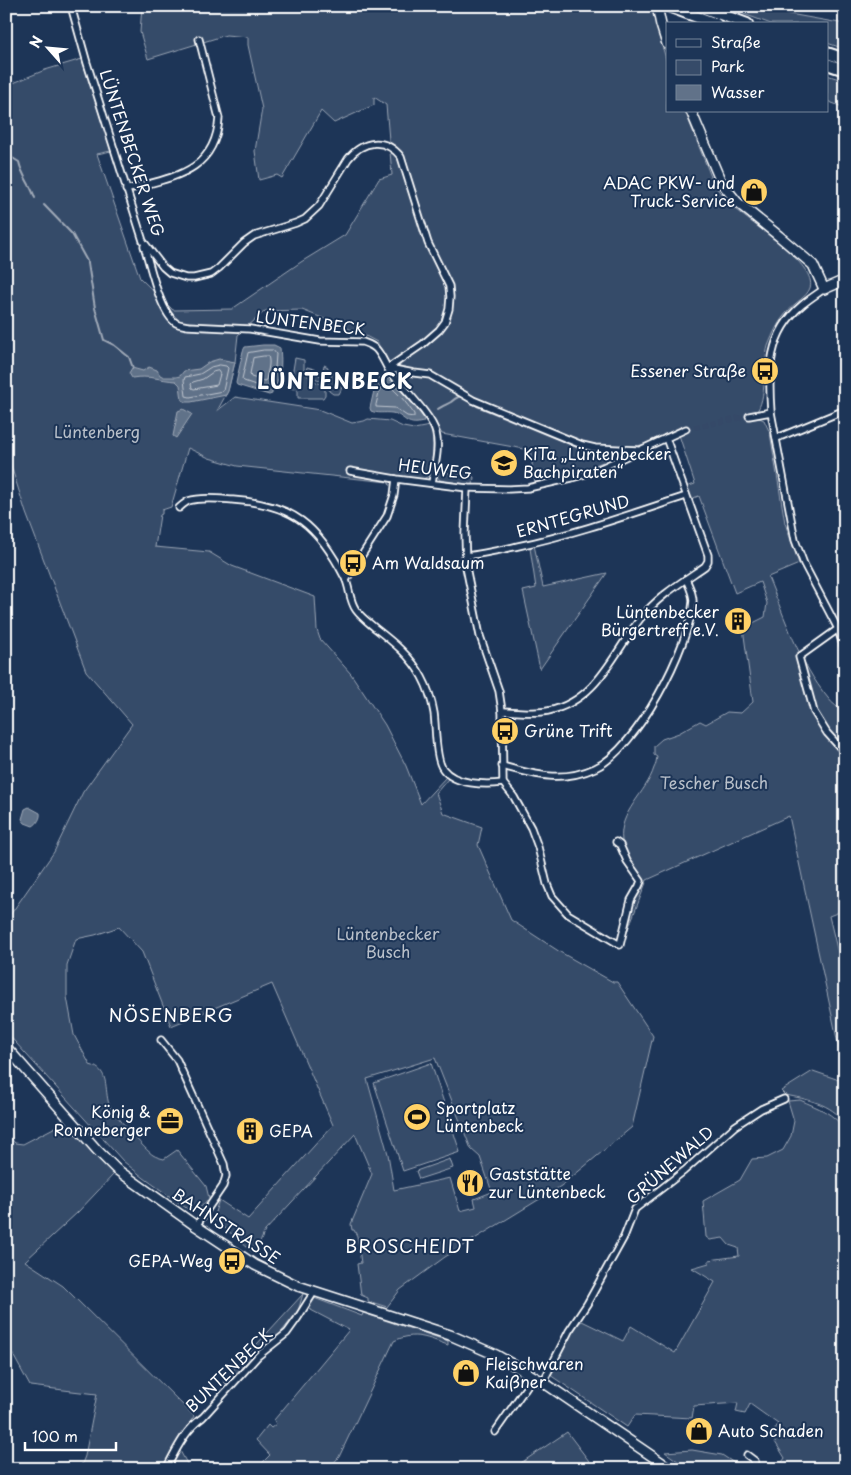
<svg xmlns="http://www.w3.org/2000/svg" width="851" height="1475" viewBox="0 0 851 1475" font-family="'Playpen Sans',sans-serif">
<style>
.green{fill:#364b69;stroke:#9aa5b4;fill-rule:evenodd}
.water{fill:#617289;stroke:#a0aab8}
.lines{fill:none;stroke-linecap:round;stroke-linejoin:round}
.shore{stroke:#c0c7d0;stroke-width:1}
.stream{stroke:#a0aab8;stroke-width:2}
.street-tunnel{stroke:#344968;stroke-width:5.5;stroke-dasharray:5.5 3;stroke-linecap:butt}
.street-casing{stroke:#fff;stroke-width:9}
.secondary-casing{stroke:#fff;stroke-width:12}
.highway-casing{stroke:#fff;stroke-width:14}
.street{stroke:#1d3557;stroke-width:5.5}
.secondary{stroke:#1d3557;stroke-width:9}
.highway{stroke:#1d3557;stroke-width:10}
.labels{text-anchor:middle;stroke-width:4;stroke-linejoin:round;paint-order:stroke}
.street-label{font-size:16px;fill:#fff;stroke:#1d3557}
.poi-label{font-size:16px;fill:#fff;stroke:#1d3557;text-anchor:start}
.park-label{font-size:16px;fill:#b9c0ca;stroke:#1d3557}
.neighbourhood-label{font-size:18px;letter-spacing:1px;fill:#fff;stroke:#1d3557}
.district-label{font-size:21px;font-weight:bold;letter-spacing:1px;fill:#fff;stroke:#1d3557}
</style>
<rect width="100%" height="100%" fill="#1d3557"/>
<filter id="ink" filterUnits="userSpaceOnUse"><feTurbulence type="fractalNoise" baseFrequency=".02" numOctaves="2"/><feDisplacementMap in="SourceGraphic" scale="10" xChannelSelector="R" yChannelSelector="G"/><feConvolveMatrix kernelMatrix="1 2 1 2 8 2 1 2 1" color-interpolation-filters="sRGB"/></filter>
<g filter="url(#ink)">
<!-- green -->
<g class="green">
<path d="M142 6H642L653 10 659 36 667 62V111H685L713 182C719 192 726 200 734 208 750 223 818 265 810 288 807 297 794 303 789 310 779 320 773 333 768 346 763 363 767 401 756 412L757 417 764 420 770 433 785 523 799 564 768 577C785 618 799 663 828 698 832 704 839 708 845 713V910L829 916 845 982V1076L789 816 647 880 625 937 633 900 641 887C634 873 624 857 622 841 618 812 646 794 654 768 656 765 656 761 657 757L654 755V746L662 739 679 733 700 721 706 724 727 712 741 713 753 702 743 628 765 617 767 603 760 582 735 593 699 496 690 499 686 487 695 484 679 435 687 432 686 426 680 427 642 445 635 446 610 448 585 444 474 397 432 373 398 368 399 357 389 363 377 342 362 334 302 310 265 311 238 335 235 362 228 391 217 411 235 397 320 410 352 423 364 421 368 419 390 421 403 427 414 429 430 426C435 442 433 461 429 476L423 479 353 471V474L377 477 388 481 390 485 388 482 237 466 209 458 188 448 171 507 162 510V514L160 515 155 547 209 552 232 566 315 597 317 630 320 639 351 674 385 725 406 766 421 804 446 777 448 779 436 793 443 813 482 827 478 845 511 920 560 952 613 982H617L653 1036 632 1127 561 1186 445 1257 400 1290 387 1307 368 1301V1298L361 1295 357 1264 361 1263 357 1236 354 1230H352L351 1224 372 1174 355 1134 265 1231 255 1254 213 1218 219 1200 248 1219 333 1125 272 984 171 1026 142 952 119 927 95 935 76 939 67 965V997L74 1035 90 1065C110 1070 104 1089 109 1104 112 1112 145 1150 153 1155 156 1157 160 1158 164 1159L177 1150 206 1186 209 1198 200 1208 189 1210 144 1178 123 1161 6 1032V921L54 852 83 792 132 724 86 671 26 513 6 450V86L45 70 82 59 111 151 97 154 140 278 173 310 232 309 301 262 345 235 379 179 392 175 386 105 374 97V105L334 123 321 111 282 178 277 175 259 180 255 151 262 109 248 45V37L226 35 148 59 140 32ZM435 1058 471 1149 480 1157 492 1192 474 1199 476 1207 460 1211 450 1178 394 1190 388 1154 367 1079Z"/>
<polygon points="722,6 761,6 784,13 845,24 845,49 827,43 827,24 771,24"/>
<polygon points="827,75 845,81 845,108 827,101"/>
<path d="M295 358 304 360V372C310 379 316 383 325 385V395L323 398H298V390L290 388Z"/>
<path d="M324 365 328 367 326 381C318 380 311 378 306 371L307 367 318 370 317 374 322 376Z"/>
<polygon points="332,373 344,376 341,390 339,394 333,394 329,391 328,385"/>
<polygon points="400,373 428,377 438,381 572,444 625,452 625,454 605,464 603,462 595,465 595,468 582,472 535,484 530,450 442,434 435,422 400,379 397,375"/>
<polygon points="437,471 474,477 473,485 440,480 436,475"/>
<polygon points="534,545 543,587 607,573 540,669 523,591 536,588 530,548"/>
<polygon points="431,1063 460,1152 403,1171 374,1083"/>
<path d="M813 1071 845 1082V1123C831 1103 806 1099 785 1095L781 1091Z"/>
<path d="M800 1100C818 1108 834 1113 845 1130V1469H777L785 1458 775 1442 770 1438 778 1424 750 1404 745 1414 736 1412 738 1403 694 1406 692 1418 635 1415 627 1427 550 1375 571 1336 576 1323H579L582 1321 623 1341 631 1326 675 1353 715 1282 692 1268 709 1263V1260L739 1256 738 1248 729 1245 723 1238 710 1240 706 1237 703 1201 740 1180 752 1159 767 1158 783 1150 791 1136 794 1121 788 1101Z"/>
<polygon points="65,1122 114,1174 78,1212 25,1261 63,1286 194,1416 162,1469 80,1469 85,1456 97,1394 30,1386 6,1342 6,1133 15,1143 23,1144"/>
<polygon points="450,1159 453,1168 419,1179 416,1171"/>
<polygon points="303,1294 298,1311 279,1335 251,1358 226,1384 223,1381"/>
<path d="M314 1298 362 1316 363 1313 448 1341V1345C427 1338 415 1331 394 1341L339 1457 328 1469H256L270 1455 256 1440 268 1425 271 1428 276 1424 274 1420 349 1330 307 1308Z"/>
<polygon points="567,1432 595,1469 512,1469"/>
<polygon points="179,1449 190,1469 170,1469"/>
<polygon points="692,1450 722,1455 743,1469 689,1469 665,1452"/>
</g>
<!-- water -->
<g class="water">
<path d="M263 345H274L280 348C282 364 281 381 272 392V394L269 395 237 385 236 383 243 351 245 347Z"/>
<path d="M219 359 235 362 228 391 226 395 191 402H186L182 400 180 385 176 381C160 380 149 375 132 378L129 373 132 368 143 371 149 367 157 370 160 375 164 377H176L180 376 184 371 199 369 209 362Z"/>
<path d="M381 376C395 378 415 406 424 418L423 422C405 427 405 415 392 413 384 412 378 414 371 411L370 408 376 382Z"/>
<polygon points="183,409 192,414 176,438 173,436 178,411"/>
<path d="M29 807 40 813C41 818 37 824 33 826L25 823 22 819 25 809Z"/>
</g>
<g class="lines">
<!-- shore -->
<g class="shore">
<polygon points="264,350 273,350 276,354 275,368 272,383 267,389 244,381 242,379 248,353"/>
<path d="M264 356H268C271 364 267 372 266 380L264 381 251 377 250 374 253 358Z"/>
<polygon points="220,365 226,366 228,368 223,391 190,397 186,396 184,380 185,377 200,374 211,367"/>
<polygon points="218,371 220,374 217,385 194,389 192,388 191,384 193,382 203,379 213,372"/>
<path d="M382 382C393 385 408 405 414 414V417L407 416 395 408 376 407V405Z"/>
</g>
<!-- stream -->
<g class="stream">
<path d="M6 154 19 162C22 176 31 185 35 198"/>
<polyline points="44,205 72,234 88,263 95,308 104,340 114,345 129,357 133,368"/>
<polyline points="451,390 459,396"/>
<path d="M438 409C442 406 448 404 451 402 454 399 456 398 460 396L477 406 582 449 599 453 605 452"/>
</g>
<!-- street-tunnel -->
<polyline class="street-tunnel" points="686,429 749,416"/>
<!-- street casing -->
<g class="street-casing">
<g id="street">
<path d="M71 6 87 63 143 241 163 267 170 273 186 278H194L211 274 219 268 244 243 254 236 296 223 305 219 319 206 348 159C363 140 385 137 401 157L428 243 449 286 450 297 449 309 445 322 439 330 423 344 388 368"/>
<path d="M126 190C171 177 215 174 219 118L199 39"/>
<path d="M144 246C150 264 160 313 176 323 180 325 184 325 188 326L250 329 320 341 363 342C368 344 372 345 376 349 381 354 384 362 388 369 400 385 432 415 436 433 440 449 434 468 432 483"/>
<path d="M824 289C817 294 809 299 802 305 768 333 768 372 771 412L795 540 804 564 838 629 845 652"/>
<polyline points="388,368 414,373 430,375 473,400 582,445 595,448 637,450"/>
<polyline points="749,416 771,412"/>
<polyline points="777,438 845,410"/>
<polyline points="350,471 396,479 467,488 509,489 528,488 572,478 592,472 686,429"/>
<polyline points="467,488 465,533 466,567 480,636 499,691 502,711 503,783 514,797 531,828 538,847 547,884 552,896 568,914 620,945 631,900 639,886 641,881 627,861 620,845 616,842"/>
<path d="M179 508C181 506 185 503 188 501 202 497 219 499 233 500 293 504 318 525 345 578 350 588 349 600 356 610 361 617 368 622 375 628 393 642 411 656 422 677 428 688 432 701 434 713 436 726 435 759 443 769 455 785 485 785 503 783"/>
<path d="M465 556C483 554 500 550 518 546 575 534 631 514 686 496"/>
<polyline points="346,580 387,516 394,495 396,479"/>
<polyline points="838,629 799,657 814,712 827,733 845,753"/>
<path d="M502 711C516 711 535 714 548 711 597 701 613 654 640 619 657 597 682 582 705 566L708 561V555L666 438"/>
<path d="M502 766C535 775 562 783 595 768 637 749 690 646 693 601 693 593 689 586 686 579"/>
<polyline points="161,1040 177,1060 181,1069 224,1164 226,1176 223,1186 196,1226"/>
<polyline points="543,1382 569,1331 587,1304 624,1237 635,1209 684,1171 735,1126 761,1109 784,1099"/>
<polyline points="495,1432 534,1376"/>
<polyline points="747,1455 755,1461 752,1469"/>
<path d="M166 1469C176 1450 185 1430 203 1417L258 1356 287 1333 297 1319 314 1292"/>
</g>
</g>
<!-- secondary casing -->
<g class="secondary-casing">
<g id="secondary">
<polyline points="657,6 661,25 667,44"/>
<polyline points="691,111 721,182 737,202 779,236 813,265 824,289 845,280"/>
<polyline points="6,1047 97,1150 116,1169 196,1226 255,1265 298,1286 450,1335 496,1355 543,1382 671,1469"/>
</g>
</g>
<!-- highway casing -->
<g class="highway-casing">
<g id="highway">
<polyline points="668,6 716,24"/>
<polyline points="699,6 747,24"/>
<polyline points="827,53 845,59"/>
<polyline points="827,64 845,70"/>
</g>
</g>
<!-- street -->
<use href="#street" class="street"/>
<!-- secondary -->
<use href="#secondary" class="secondary"/>
<!-- highway -->
<use href="#highway" class="highway"/>
</g>
</g>
<!-- icons -->
<defs>
<g id="shop-disc" transform="scale(1.4375)"><circle r="9.5" fill="#ffd166" stroke="#1d3557"/><path d="M-5-2.5h2.3a2.7 3.5 0 0 1 5.4 0H5L5.5 6h-11ZM-1.5-2.5h3a1.5 2.3 0 0 0-3 0Z" fill="#111"/></g>
<g id="bus-disc" transform="scale(1.4375)"><circle r="9.5" fill="#ffd166" stroke="#1d3557"/><path d="M-5-6H5V4H4V6H2V4H-2V6H-4V4H-5ZM-3.5-4V0h7V-4ZM-3.5 1.2v1.5H-2V1.2ZM2 1.2v1.5H3.5V1.2Z" fill="#111"/></g>
<g id="school-disc" transform="scale(1.4375)"><circle r="9.5" fill="#ffd166" stroke="#1d3557"/><path d="M0-5L7-2L0 1L-7-2ZM-4 1L0 2.5L4 1V4Q0 6-4 4Z" fill="#111"/></g>
<g id="building-disc" transform="scale(1.4375)"><circle r="9.5" fill="#ffd166" stroke="#1d3557"/><path d="M-4-6H4V6H1V3H-1V6H-4ZM-2.5-4.3h1.7v1.8h-1.7ZM.8-4.3h1.7v1.8H.8ZM-2.5-1h1.7V.8h-1.7ZM.8-1h1.7V.8H.8Z" fill="#111"/></g>
<g id="stadium-disc" transform="scale(1.4375)"><circle r="9.5" fill="#ffd166" stroke="#1d3557"/><path d="M0-5a6.5 5 0 1 0 0 10a6.5 5 0 1 0 0-10ZM-3.5-1.8h7v3.6h-7Z" fill="#111"/></g>
<g id="office-disc" transform="scale(1.4375)"><circle r="9.5" fill="#ffd166" stroke="#1d3557"/><path d="M-6-3h4V-5.5h4V-3h4V5H-6ZM-1-4.5V-3h2v-1.5ZM-6 0V1H6V0Z" fill="#111"/></g>
<g id="restaurant-disc" transform="scale(1.4375)"><circle r="9.5" fill="#ffd166" stroke="#1d3557"/><path d="M-5-6h1v4h1v-4h1v4h1v-4h1v5L-1.5 .5V6h-2V.5L-5-1ZM5-6V6H3V1.5H1.5Q1.5-4 5-6Z" fill="#111"/></g>
</defs>
<g fill-rule="evenodd">
<use href="#shop-disc" x="754" y="192"/>
<use href="#bus-disc" x="765" y="371"/>
<use href="#school-disc" x="504" y="463"/>
<use href="#bus-disc" x="353" y="563"/>
<use href="#building-disc" x="738" y="621"/>
<use href="#bus-disc" x="505" y="731"/>
<use href="#stadium-disc" x="417" y="1117"/>
<use href="#office-disc" x="170" y="1121"/>
<use href="#building-disc" x="250" y="1131"/>
<use href="#restaurant-disc" x="470" y="1183"/>
<use href="#bus-disc" x="232" y="1261"/>
<use href="#shop-disc" x="466" y="1373"/>
<use href="#shop-disc" x="699" y="1431"/>
</g>
<g class="labels">
<!-- street labels -->
<g class="street-label">
<text transform="translate(132 153) rotate(72)" y="6">LÜNTENBECKER WEG</text>
<text transform="translate(311 323) rotate(7)" y="6">LÜNTENBECK</text>
<text transform="translate(435 469) rotate(7)" y="6">HEUWEG</text>
<text transform="translate(573 516) rotate(-16)" y="6">ERNTEGRUND</text>
<text transform="translate(670 1165) rotate(-41)" y="6">GRÜNEWALD</text>
<text transform="translate(226 1226) rotate(33)" y="6">BAHNSTRASSE</text>
<text transform="translate(229 1370) rotate(-44)" y="6">BUNTENBECK</text>
</g>
<!-- poi labels -->
<g class="poi-label">
<text x="735" y="189" text-anchor="end">ADAC PKW- und<tspan x="735" dy="18">Truck-Service</tspan></text>
<text x="746" y="377" text-anchor="end">Essener Straße</text>
<text x="523" y="460">KiTa „Lüntenbecker<tspan x="523" dy="18">Bachpiraten“</tspan></text>
<text x="372" y="569">Am Waldsaum</text>
<text x="719" y="618" text-anchor="end">Lüntenbecker<tspan x="719" dy="18">Bürgertreff e.V.</tspan></text>
<text x="524" y="737">Grüne Trift</text>
<text x="436" y="1114">Sportplatz<tspan x="436" dy="18">Lüntenbeck</tspan></text>
<text x="151" y="1118" text-anchor="end">König &amp;<tspan x="151" dy="18">Ronneberger</tspan></text>
<text x="269" y="1137">GEPA</text>
<text x="489" y="1180">Gaststätte<tspan x="489" dy="18">zur Lüntenbeck</tspan></text>
<text x="213" y="1267" text-anchor="end">GEPA-Weg</text>
<text x="485" y="1370">Fleischwaren<tspan x="485" dy="18">Kaißner</tspan></text>
<text x="718" y="1437">Auto Schaden</text>
</g>
<!-- park labels -->
<g class="park-label">
<text x="97" y="438">Lüntenberg</text>
<text x="714" y="789">Tescher Busch</text>
<text x="388" y="940">Lüntenbecker<tspan x="388" dy="18">Busch</tspan></text>
</g>
<!-- neighbourhood labels -->
<g class="neighbourhood-label">
<text x="171" y="1022">NÖSENBERG</text>
<text x="410" y="1253">BROSCHEIDT</text>
</g>
<!-- district labels -->
<g class="district-label">
<text x="335" y="389">LÜNTENBECK</text>
</g>
</g>
<!-- margin -->
<rect width="851" height="1475" fill="none" stroke="#1d3557" stroke-width="25"/>
<rect x="12" y="12" width="826" height="1450" fill="none" stroke="#fff" stroke-width="2" filter="url(#ink)"/>
<!-- legend -->
<rect x="666" y="22" width="162" height="90" fill="#1d3557" stroke="#77869a"/>
<rect x="676" y="39" width="25" height="8" fill="#1d3557" stroke="#77869a"/>
<text x="711" y="48" font-size="15" fill="#ffffff">Straße</text>
<rect x="676" y="60" width="25" height="15" fill="#364b69" stroke="#77869a"/>
<text x="711" y="72" font-size="15" fill="#ffffff">Park</text>
<rect x="676" y="85" width="25" height="15" fill="#617289" stroke="#77869a"/>
<text x="711" y="98" font-size="15" fill="#ffffff">Wasser</text>
<!-- north arrow -->
<g transform="translate(48 48) rotate(297)" stroke="#1d3557" stroke-width="4" paint-order="stroke">
<path d="M0-4L9 19L0 12L-9 19Z" fill="#ffffff"/>
<text y="-8" font-size="14" font-weight="bold" text-anchor="middle" fill="#ffffff">N</text>
</g>
<!-- scale -->
<path d="M25 1442v8h91v-8" fill="none" stroke="#ffffff" stroke-width="2.5"/>
<text x="32" y="1442" font-size="15" fill="#ffffff" stroke="#1d3557" stroke-width="4" paint-order="stroke">100 m</text>
</svg>
